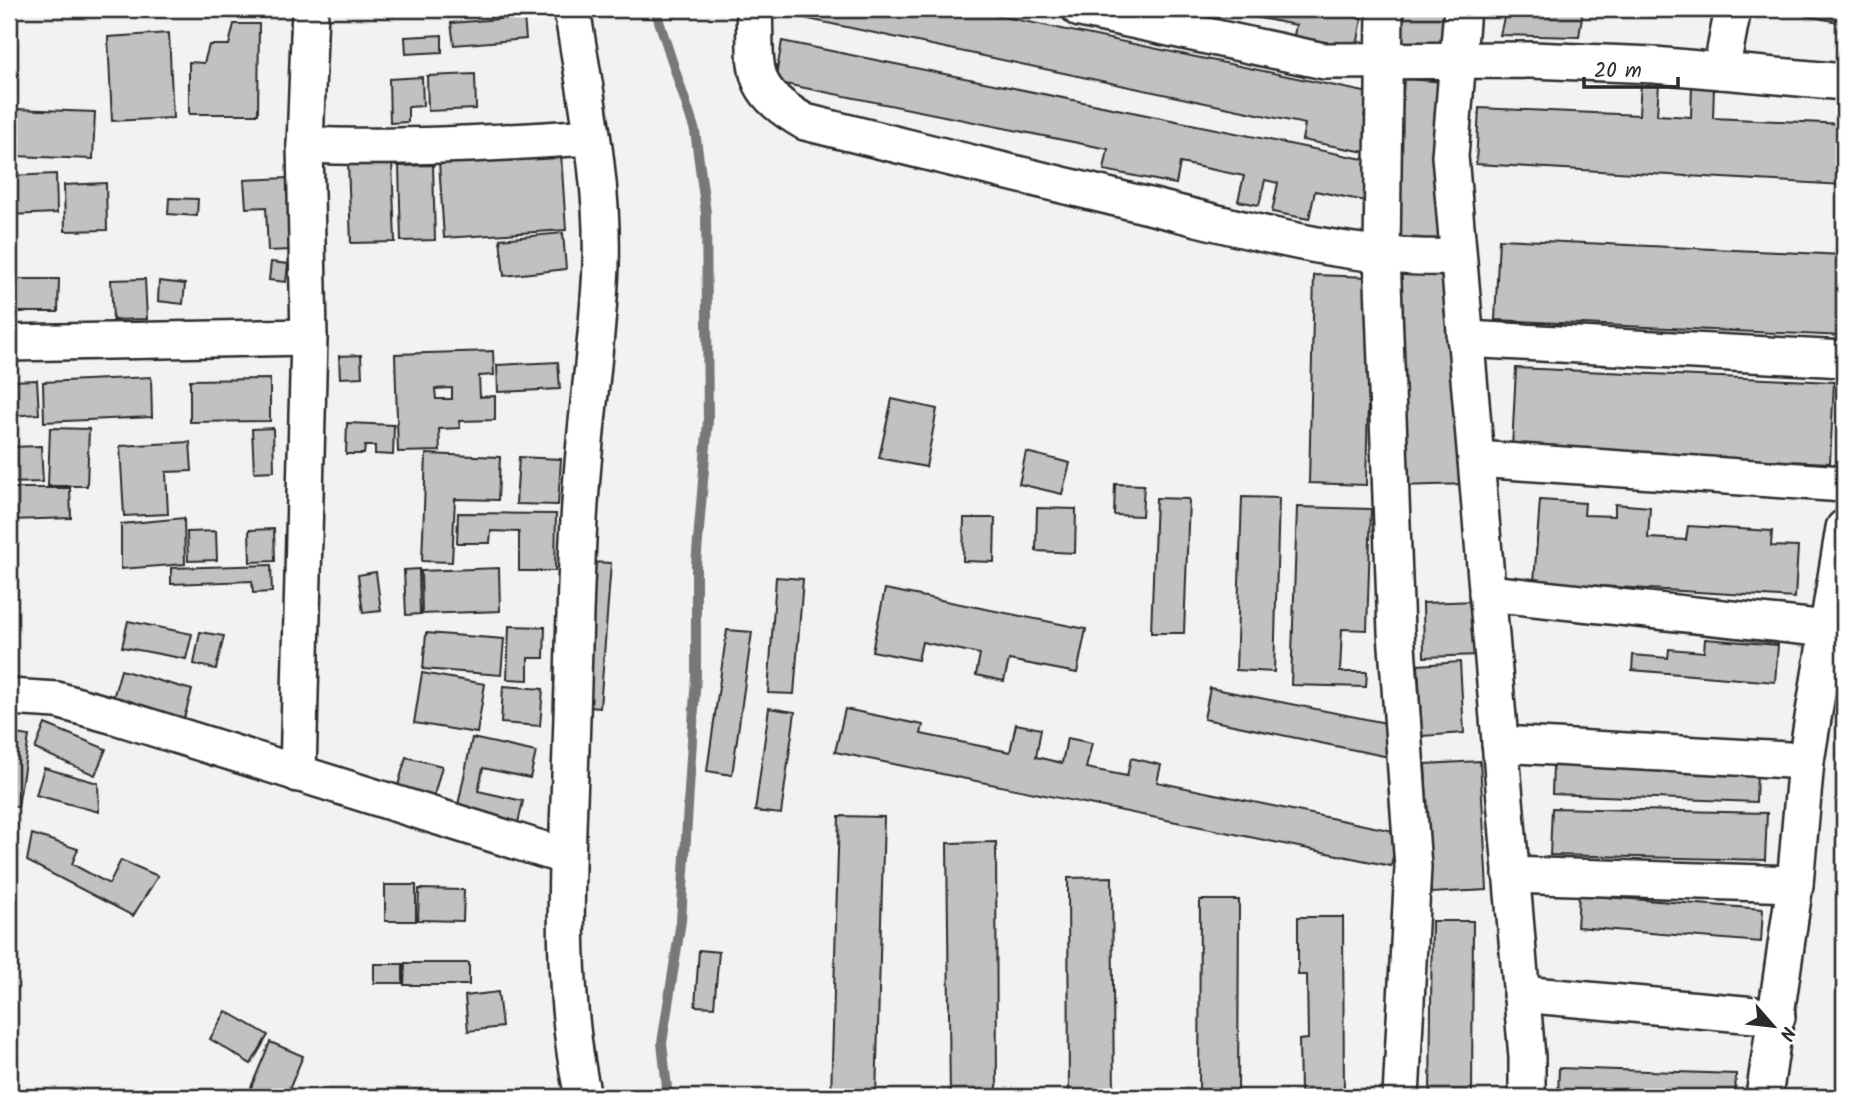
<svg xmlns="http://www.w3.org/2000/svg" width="1853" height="1106" viewBox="0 0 1853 1106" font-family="Kalam,sans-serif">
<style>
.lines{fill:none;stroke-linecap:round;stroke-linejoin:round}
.stream{stroke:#787878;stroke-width:10}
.building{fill:#c1c1c1;stroke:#2b2b2b;stroke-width:2;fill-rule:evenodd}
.minor-casing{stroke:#2b2b2b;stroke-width:40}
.minor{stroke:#fff;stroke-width:35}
</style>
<rect width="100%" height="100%" fill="#f2f2f2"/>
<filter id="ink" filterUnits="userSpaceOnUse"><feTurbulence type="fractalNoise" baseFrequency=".0143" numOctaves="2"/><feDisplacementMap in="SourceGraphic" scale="14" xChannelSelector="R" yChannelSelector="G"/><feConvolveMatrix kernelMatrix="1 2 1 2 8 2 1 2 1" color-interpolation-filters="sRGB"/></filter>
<g filter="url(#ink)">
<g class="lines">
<!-- stream -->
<polyline class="stream" points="655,9 695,131 706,213 708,421 696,565 696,675 681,921 662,1043 668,1097"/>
</g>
<!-- building -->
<g class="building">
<polygon points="781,9 966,9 1369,93 1364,116 1372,118 1365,152 1302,140 1305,124 780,13"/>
<polygon points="1214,9 1356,9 1354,17 1362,18 1356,53 1293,40 1296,25"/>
<polygon points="1393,9 1457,9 1454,50 1391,47"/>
<polygon points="1506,9 1583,9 1579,37 1500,35"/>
<polygon points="1807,9 1844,9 1844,23 1806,16"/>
<polygon points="524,17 526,39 454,45 451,23"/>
<polygon points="234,24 259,24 258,114 189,114 189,62 204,63 209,45 229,45"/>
<polygon points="169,33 173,118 112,121 108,37"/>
<polygon points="442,35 442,52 406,54 405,37"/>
<polygon points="782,41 1378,162 1370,202 1315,191 1309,219 1272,212 1278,183 1265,180 1259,205 1238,201 1244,176 1180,163 1176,184 1104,170 1108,149 775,82"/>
<polygon points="475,74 476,109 428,111 427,76"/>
<polygon points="422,77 423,106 408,107 408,122 390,123 389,79"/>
<polygon points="1404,79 1448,82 1437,249 1393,246"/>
<polygon points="1641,82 1659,83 1657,115 1691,117 1692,86 1714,87 1713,118 1844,124 1844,185 1476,164 1479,108 1639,115"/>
<polygon points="15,109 95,112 93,159 14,156"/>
<polygon points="561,154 566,230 444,238 439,162"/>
<polygon points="392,160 395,242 351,243 348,162"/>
<polygon points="433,165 435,240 401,241 399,166"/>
<polygon points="56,174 57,213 9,215 9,176"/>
<polygon points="287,178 291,250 268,251 266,207 246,208 244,180"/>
<polygon points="106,183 107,230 65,231 64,185"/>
<polygon points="169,198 198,199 197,216 168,214"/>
<polygon points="563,233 566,269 504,276 500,239"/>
<polygon points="1499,239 1844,255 1844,336 1495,320"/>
<polygon points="271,262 288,264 286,282 269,280"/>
<polygon points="1399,274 1452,274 1470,484 1397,486"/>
<polygon points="1314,275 1371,277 1366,485 1309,483"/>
<polygon points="9,279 59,279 58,312 9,312"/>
<polygon points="145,279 147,319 113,320 111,280"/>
<polygon points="159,281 185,284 183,304 158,301"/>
<path d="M493 351 494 375 479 376 480 397 495 396V420L459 421 460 428 439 429 440 451 398 452 395 354ZM452 388V399H436L435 389Z"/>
<polygon points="361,355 362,377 340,378 339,356"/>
<polygon points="558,362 560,389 498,392 497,365"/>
<polygon points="1516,368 1834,382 1830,463 1512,448"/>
<polygon points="151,377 152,417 44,422 43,382"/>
<polygon points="270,379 270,421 190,422 190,380"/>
<polygon points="37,380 39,414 9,416 9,381"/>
<polygon points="892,399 937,409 926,467 879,458"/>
<polygon points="347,423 394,425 393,455 375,454 375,446 365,446 364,454 346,454"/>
<polygon points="50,428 89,429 87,486 48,486"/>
<polygon points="273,428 274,471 254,472 252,429"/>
<polygon points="190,442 192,471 166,472 168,514 124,516 120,446"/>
<polygon points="41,446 43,482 9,483 9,447"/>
<polygon points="1026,452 1070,463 1062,494 1019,484"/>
<polygon points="426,454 500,457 498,500 455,499 452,562 422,561"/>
<polygon points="519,457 561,459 558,505 516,504"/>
<polygon points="1115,484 1144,485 1142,516 1114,515"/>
<polygon points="10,488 70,488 71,518 11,520"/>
<polygon points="1242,497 1279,498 1274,672 1236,670"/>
<polygon points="1156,498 1189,499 1184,633 1151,633"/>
<polygon points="1540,500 1585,503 1584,515 1615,516 1615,504 1650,507 1648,538 1686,540 1688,526 1772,531 1771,546 1798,547 1795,598 1534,582"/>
<polygon points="1297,507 1371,509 1367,630 1342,629 1340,672 1367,672 1366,687 1291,685"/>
<polygon points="1037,508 1076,509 1075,553 1036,551"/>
<polygon points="458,513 556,514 555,571 519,571 519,532 491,531 490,543 457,543"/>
<polygon points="184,518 185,564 121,569 121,524"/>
<polygon points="964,518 995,518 994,562 963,561"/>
<polygon points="274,529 275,561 250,562 249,530"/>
<polygon points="216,531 217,560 188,561 187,532"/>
<polygon points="588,562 611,563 600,708 577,706"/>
<polygon points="271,565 272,592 253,593 252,581 171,584 171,568"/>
<polygon points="499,568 500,611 422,614 421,571"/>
<polygon points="419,569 420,614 406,615 404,570"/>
<polygon points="376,572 381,611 363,613 358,575"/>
<polygon points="776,577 803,579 794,694 768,693"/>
<polygon points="885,589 1086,629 1077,673 1009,660 1004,681 976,675 980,654 922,642 918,660 872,651"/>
<polygon points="1477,601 1479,655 1424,657 1423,603"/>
<polygon points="128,621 192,634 186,659 122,647"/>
<polygon points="509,626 545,627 544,658 528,658 528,680 507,679"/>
<polygon points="727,630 752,632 732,775 707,771"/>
<polygon points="200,632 224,636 216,669 194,664"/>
<polygon points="426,633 504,639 501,675 423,669"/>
<polygon points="1705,639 1778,645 1775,682 1632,670 1633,655 1668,658 1669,649 1704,652"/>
<polygon points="1460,662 1464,733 1422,736 1418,665"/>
<polygon points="121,670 192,690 181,729 110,709"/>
<polygon points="422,673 485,684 477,733 414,723"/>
<polygon points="503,686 543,689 540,726 501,723"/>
<polygon points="1210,688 1396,725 1389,757 1204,719"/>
<polygon points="769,708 795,712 781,814 755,811"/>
<polygon points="845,709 923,725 921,734 1010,752 1016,724 1041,729 1036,757 1062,763 1067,738 1092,743 1086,768 1127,776 1131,758 1161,765 1157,782 1398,832 1391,866 835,752"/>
<polygon points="45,724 106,749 95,775 35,749"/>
<polygon points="9,733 29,736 18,807 9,806"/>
<polygon points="472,738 536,752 530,778 483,768 478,791 523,801 518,823 457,810"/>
<polygon points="406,757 442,766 433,799 397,789"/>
<polygon points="1480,761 1487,890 1431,893 1425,764"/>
<polygon points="1553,765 1757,772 1756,802 1552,794"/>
<polygon points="44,768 98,783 99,812 36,795"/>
<polygon points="1552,808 1767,813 1765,860 1550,855"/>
<polygon points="839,816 884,817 876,1097 831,1097"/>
<polygon points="32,834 78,849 72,864 109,884 121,860 158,876 133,916 27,861"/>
<polygon points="996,842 997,1097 950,1097 947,843"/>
<polygon points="1112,877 1114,1097 1069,1097 1068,878"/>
<rect x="385" y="885" width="31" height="36"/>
<polygon points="419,889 464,890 463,921 418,920"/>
<polygon points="1579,895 1763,909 1761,942 1577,927"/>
<polygon points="1200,900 1239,900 1238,1097 1199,1097"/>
<polygon points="1298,917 1343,917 1344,1097 1308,1097 1308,1092 1300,1092 1299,1040 1308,1039 1307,975 1298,975"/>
<polygon points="1432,921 1473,921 1472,1097 1430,1097"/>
<polygon points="699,950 719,952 714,1007 695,1006"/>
<polygon points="405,963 469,963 469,985 404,985"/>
<rect x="374" y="964" width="29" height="19"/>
<polygon points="498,992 502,1027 468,1031 465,996"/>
<polygon points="226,1011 268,1035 251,1064 210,1039"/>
<polygon points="270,1042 303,1056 286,1097 247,1097"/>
<polygon points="1559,1068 1736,1074 1735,1097 1558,1097"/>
</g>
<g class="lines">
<!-- minor casing -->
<g class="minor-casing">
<g id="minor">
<path d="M572 9C585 93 604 180 601 265 598 340 586 414 581 489 574 584 574 679 570 775 566 883 560 990 583 1097"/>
<path d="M754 9C757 70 746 88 805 122 918 150 1032 178 1145 205 1246 230 1354 261 1458 257"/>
<polyline points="1080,9 1324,61 1531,60 1654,65 1844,82"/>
<polyline points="1385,9 1382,255 1396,632 1413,867 1401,1097"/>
<polyline points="1462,9 1450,156 1527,1057 1527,1097"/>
<polyline points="1721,71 1733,9"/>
<path d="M305 145C401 149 496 143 592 137"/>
<polyline points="1465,339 1844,359"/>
<polyline points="9,343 309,337"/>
<polyline points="1476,459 1844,484"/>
<polyline points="1487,593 1828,629"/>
<polyline points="9,697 57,700 118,717 567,857"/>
<polyline points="1500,744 1806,761"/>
<polyline points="298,774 309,337 305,145 310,9"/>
<polyline points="1511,875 1795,884"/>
<polyline points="1521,994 1777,1017"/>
<polyline points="1764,1097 1795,884 1806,761 1844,528"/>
</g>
</g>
<!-- minor -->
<use href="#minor" class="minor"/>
</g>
</g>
<!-- margin -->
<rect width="1853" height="1106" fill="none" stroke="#fff" stroke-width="35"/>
<rect x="18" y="18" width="1818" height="1071" fill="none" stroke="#2b2b2b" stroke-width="2.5" filter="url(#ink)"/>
<!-- north arrow -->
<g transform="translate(1773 1026) rotate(118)" stroke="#ffffff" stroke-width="5" paint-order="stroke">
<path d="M0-5L12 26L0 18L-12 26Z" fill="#2b2b2b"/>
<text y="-10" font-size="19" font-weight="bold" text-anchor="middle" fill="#2b2b2b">N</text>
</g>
<!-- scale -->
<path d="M1584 77v10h94v-10" fill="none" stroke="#2b2b2b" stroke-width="3.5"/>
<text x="1594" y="77" font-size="21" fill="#2b2b2b" stroke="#ffffff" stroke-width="5" paint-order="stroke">20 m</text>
</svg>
